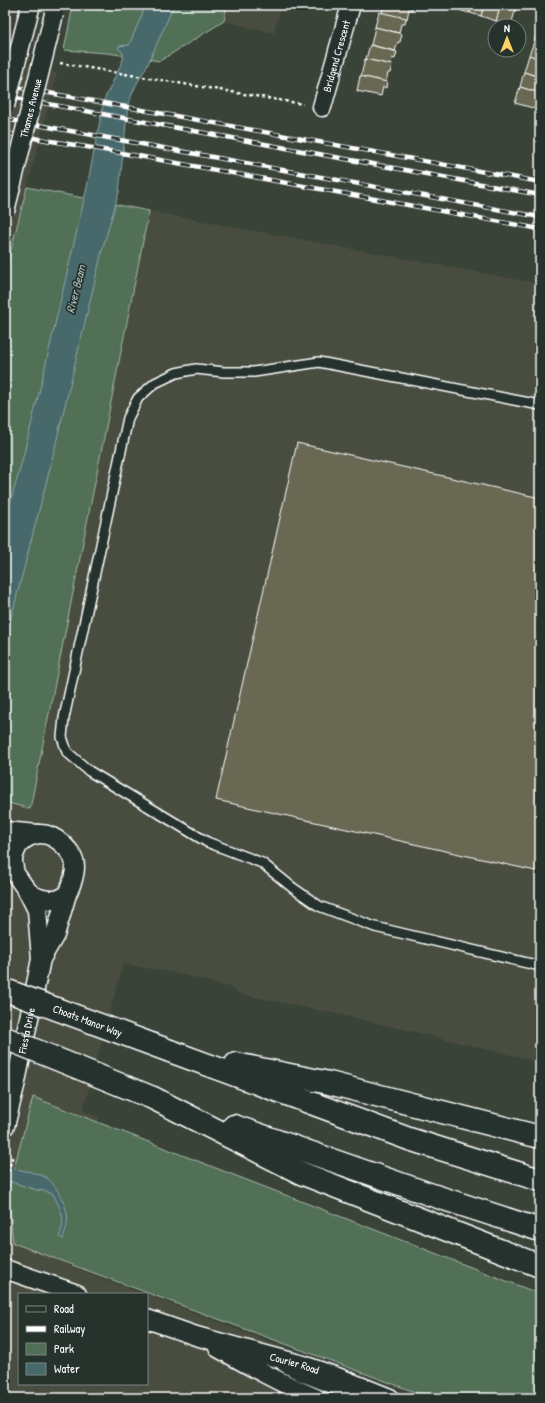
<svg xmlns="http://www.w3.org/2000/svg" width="545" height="1403" viewBox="0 0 545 1403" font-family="'Patrick Hand',sans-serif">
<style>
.built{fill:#484e40}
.green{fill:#516f57;stroke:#a8b7ab}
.water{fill:#46696c;stroke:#90a5a7}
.pier{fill:#3a4338}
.building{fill:#696853;stroke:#fff}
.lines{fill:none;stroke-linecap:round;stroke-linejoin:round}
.lane-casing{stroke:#fff;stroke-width:12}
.street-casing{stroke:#fff;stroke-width:21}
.highway-casing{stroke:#fff;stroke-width:25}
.path{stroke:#fff;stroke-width:2.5;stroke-dasharray:3 3;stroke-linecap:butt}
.lane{stroke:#26332d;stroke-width:9}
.street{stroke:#26332d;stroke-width:18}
.highway{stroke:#26332d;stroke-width:22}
.rail-casing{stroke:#fff;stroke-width:4.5}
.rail{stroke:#26332d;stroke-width:3;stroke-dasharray:9;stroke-linecap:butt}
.street-bridge-casing{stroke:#fff;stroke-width:21;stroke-linecap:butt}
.highway-bridge-casing{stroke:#fff;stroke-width:25;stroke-linecap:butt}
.street-bridge{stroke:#26332d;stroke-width:18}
.highway-bridge{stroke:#26332d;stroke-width:22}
.labels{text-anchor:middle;stroke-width:3.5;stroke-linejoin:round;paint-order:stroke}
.street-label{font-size:11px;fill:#fff;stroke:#26332d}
.water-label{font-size:12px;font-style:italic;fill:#acbcbd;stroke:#26332d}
</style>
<rect width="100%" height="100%" fill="#3a4338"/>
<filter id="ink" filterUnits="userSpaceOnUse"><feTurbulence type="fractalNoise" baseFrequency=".025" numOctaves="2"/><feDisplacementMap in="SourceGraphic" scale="8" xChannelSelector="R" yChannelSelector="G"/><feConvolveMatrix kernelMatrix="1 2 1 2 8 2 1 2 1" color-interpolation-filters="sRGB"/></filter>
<g filter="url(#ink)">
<!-- built -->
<g class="built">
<polygon points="227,5 281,5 274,33 224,21"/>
<polygon points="5,61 57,73 5,273"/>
<polygon points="149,211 540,284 540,1062 360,1019 240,994 229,987 180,974 123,964 83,1111 99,1118 98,1135 92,1185 68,1265 143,1294 19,1294 19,1384 147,1384 147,1295 417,1398 5,1398 5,802 30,808"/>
</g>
<!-- green -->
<g class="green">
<polygon points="73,5 227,5 224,21 160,61 107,53 64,50"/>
<polygon points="27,187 149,211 30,809 5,802 5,273"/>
<polygon points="33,1097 540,1294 540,1398 431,1398 13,1243 8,1190"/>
</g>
<!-- water -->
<g class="water">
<polygon points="146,5 174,5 148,64 136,85 128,104 119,192 103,247 49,472 5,641 5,521 21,465 39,393 87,187 104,100 123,60 123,53 118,48 119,46 129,45"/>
<path d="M5 1167C18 1170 33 1171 45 1177 54 1181 66 1204 67 1214 69 1222 65 1231 63 1239L59 1237C67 1219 61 1210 53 1194L45 1191 37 1190 5 1180Z"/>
</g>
<!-- pier -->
<polygon class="pier" points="7,1165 12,1166 7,1183 5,1182 5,1174"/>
<!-- building -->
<g class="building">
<polygon points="5,5 10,5 5,24"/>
<polygon points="384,5 413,5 412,10 409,9 407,19 382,13"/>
<polygon points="443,5 457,5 456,9"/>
<polygon points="457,5 472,5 469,13 456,9"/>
<polygon points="472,5 484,5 481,16 470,13"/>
<polygon points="484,5 501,5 496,21 481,16"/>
<polygon points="501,5 517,5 511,25 496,21"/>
<polygon points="379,12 406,18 405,24 401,24 399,33 375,27"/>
<polygon points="539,26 540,27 540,44 534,42"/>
<polygon points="375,27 402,34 400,42 398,42 395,51 371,45"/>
<polygon points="534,42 540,44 540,59 529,55"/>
<polygon points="370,45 397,52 395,59 392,58 391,65 366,59"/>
<polygon points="529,55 540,59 540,77 524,72"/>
<polygon points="365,59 392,65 390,73 388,73 386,82 361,76"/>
<polygon points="524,72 540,77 540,93 520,87"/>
<polygon points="360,76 387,82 386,88 383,87 381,96 357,91"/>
<polygon points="520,87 540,93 540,110 515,103"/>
<polygon points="297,443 540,498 540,872 216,800"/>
</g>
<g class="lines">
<!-- lane casing -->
<g class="lane-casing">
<g id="lane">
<polyline points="540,405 319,362 254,372 224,372 196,369 176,373 155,383 138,398 128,418 64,718 62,737 67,752 89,771 207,842 262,863 293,888 319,906 375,927 540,966"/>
<polyline points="282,1366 300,1376 356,1398"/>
</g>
</g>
<!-- street casing -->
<g class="street-casing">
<g id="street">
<path id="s1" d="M322 107 351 5"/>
<polyline points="5,831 38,834"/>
<path d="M5 863C15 870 19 881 27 890 33 898 49 902 59 899 62 898 65 896 67 894 71 886 75 876 75 867 75 852 55 833 39 834 30 835 23 839 18 846 16 850 13 856 13 860 13 864 14 869 15 873"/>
<polyline points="41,959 55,935 67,894"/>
<path id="s2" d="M5 1126 16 1082 41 959 37 910 27 890"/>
<polyline points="5,1269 77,1294"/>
<path id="s3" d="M147 1319 196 1336 303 1365 340 1378 390 1398"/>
<path d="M218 1348C250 1366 282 1384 316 1398"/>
</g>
</g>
<!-- highway casing -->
<g class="highway-casing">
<g id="highway">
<polyline points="170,1051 409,1139 540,1180"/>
<polyline points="236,1064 329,1083 540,1137"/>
<polyline points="153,1098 301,1173 540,1266"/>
<polyline points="234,1126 429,1194 540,1230"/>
</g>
</g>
<!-- path -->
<g class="path">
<polyline points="60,63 303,104"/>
<polyline points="5,1183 13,1155"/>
</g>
<!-- lane -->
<use href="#lane" class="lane"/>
<!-- street -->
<use href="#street" class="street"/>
<!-- highway -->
<use href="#highway" class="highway"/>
<!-- rail casing -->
<g class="rail-casing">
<g id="rail">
<polyline points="5,85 540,182"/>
<polyline points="5,96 540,195"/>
<polyline points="5,119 540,217"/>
<polyline points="5,133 133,155 540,229"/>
</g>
</g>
<!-- rail -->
<use href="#rail" class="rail"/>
<!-- street-bridge casing -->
<g class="street-bridge-casing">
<g id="street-bridge">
<polyline points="5,106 30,8"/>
<path id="s4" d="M5 211 54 14"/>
</g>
</g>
<!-- highway-bridge casing -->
<g class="highway-bridge-casing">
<g id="highway-bridge">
<path id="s5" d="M5 990 170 1051"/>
<polyline points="5,1038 153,1098"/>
</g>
</g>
<!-- street-bridge -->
<use href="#street-bridge" class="street-bridge"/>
<!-- highway-bridge -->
<use href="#highway-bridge" class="highway-bridge"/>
</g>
</g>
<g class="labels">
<!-- street labels -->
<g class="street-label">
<text dy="4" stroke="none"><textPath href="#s1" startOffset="53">Bridgend Crescent</textPath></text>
<text dy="4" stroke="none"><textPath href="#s4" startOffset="106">Thames Avenue</textPath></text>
<text dy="4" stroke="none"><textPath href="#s5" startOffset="88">Choats Manor Way</textPath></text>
<text dy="4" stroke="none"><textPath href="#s2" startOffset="98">Fiesta Drive</textPath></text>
<text dy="4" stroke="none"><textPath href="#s3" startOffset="154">Courier Road</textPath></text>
</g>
<!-- water labels -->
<g class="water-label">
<text transform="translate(76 289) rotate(-76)" y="4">River Beam</text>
</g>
</g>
<!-- margin -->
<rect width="545" height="1403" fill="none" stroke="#26332d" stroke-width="20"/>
<rect x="10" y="10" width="525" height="1383" fill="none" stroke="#fff" stroke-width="1.5" filter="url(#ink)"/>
<!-- legend -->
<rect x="18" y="1293" width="130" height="92" fill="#26332d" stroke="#7d8581"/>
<rect x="26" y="1306" width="20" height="6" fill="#26332d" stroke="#7d8581"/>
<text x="54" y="1313" font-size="12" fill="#ffffff">Road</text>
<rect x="26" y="1326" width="20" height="6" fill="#ffffff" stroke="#7d8581"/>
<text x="54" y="1333" font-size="12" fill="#ffffff">Railway</text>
<rect x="26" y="1343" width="20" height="12" fill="#516f57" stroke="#7d8581"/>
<text x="54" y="1353" font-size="12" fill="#ffffff">Park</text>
<rect x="26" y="1363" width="20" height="12" fill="#46696c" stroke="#7d8581"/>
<text x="54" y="1373" font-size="12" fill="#ffffff">Water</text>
<!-- north arrow -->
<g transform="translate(507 38)"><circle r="19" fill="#26332d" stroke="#7d8581"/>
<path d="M0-3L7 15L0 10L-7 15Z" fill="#ffd166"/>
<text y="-6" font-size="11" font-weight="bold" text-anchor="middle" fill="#ffffff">N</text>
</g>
</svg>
